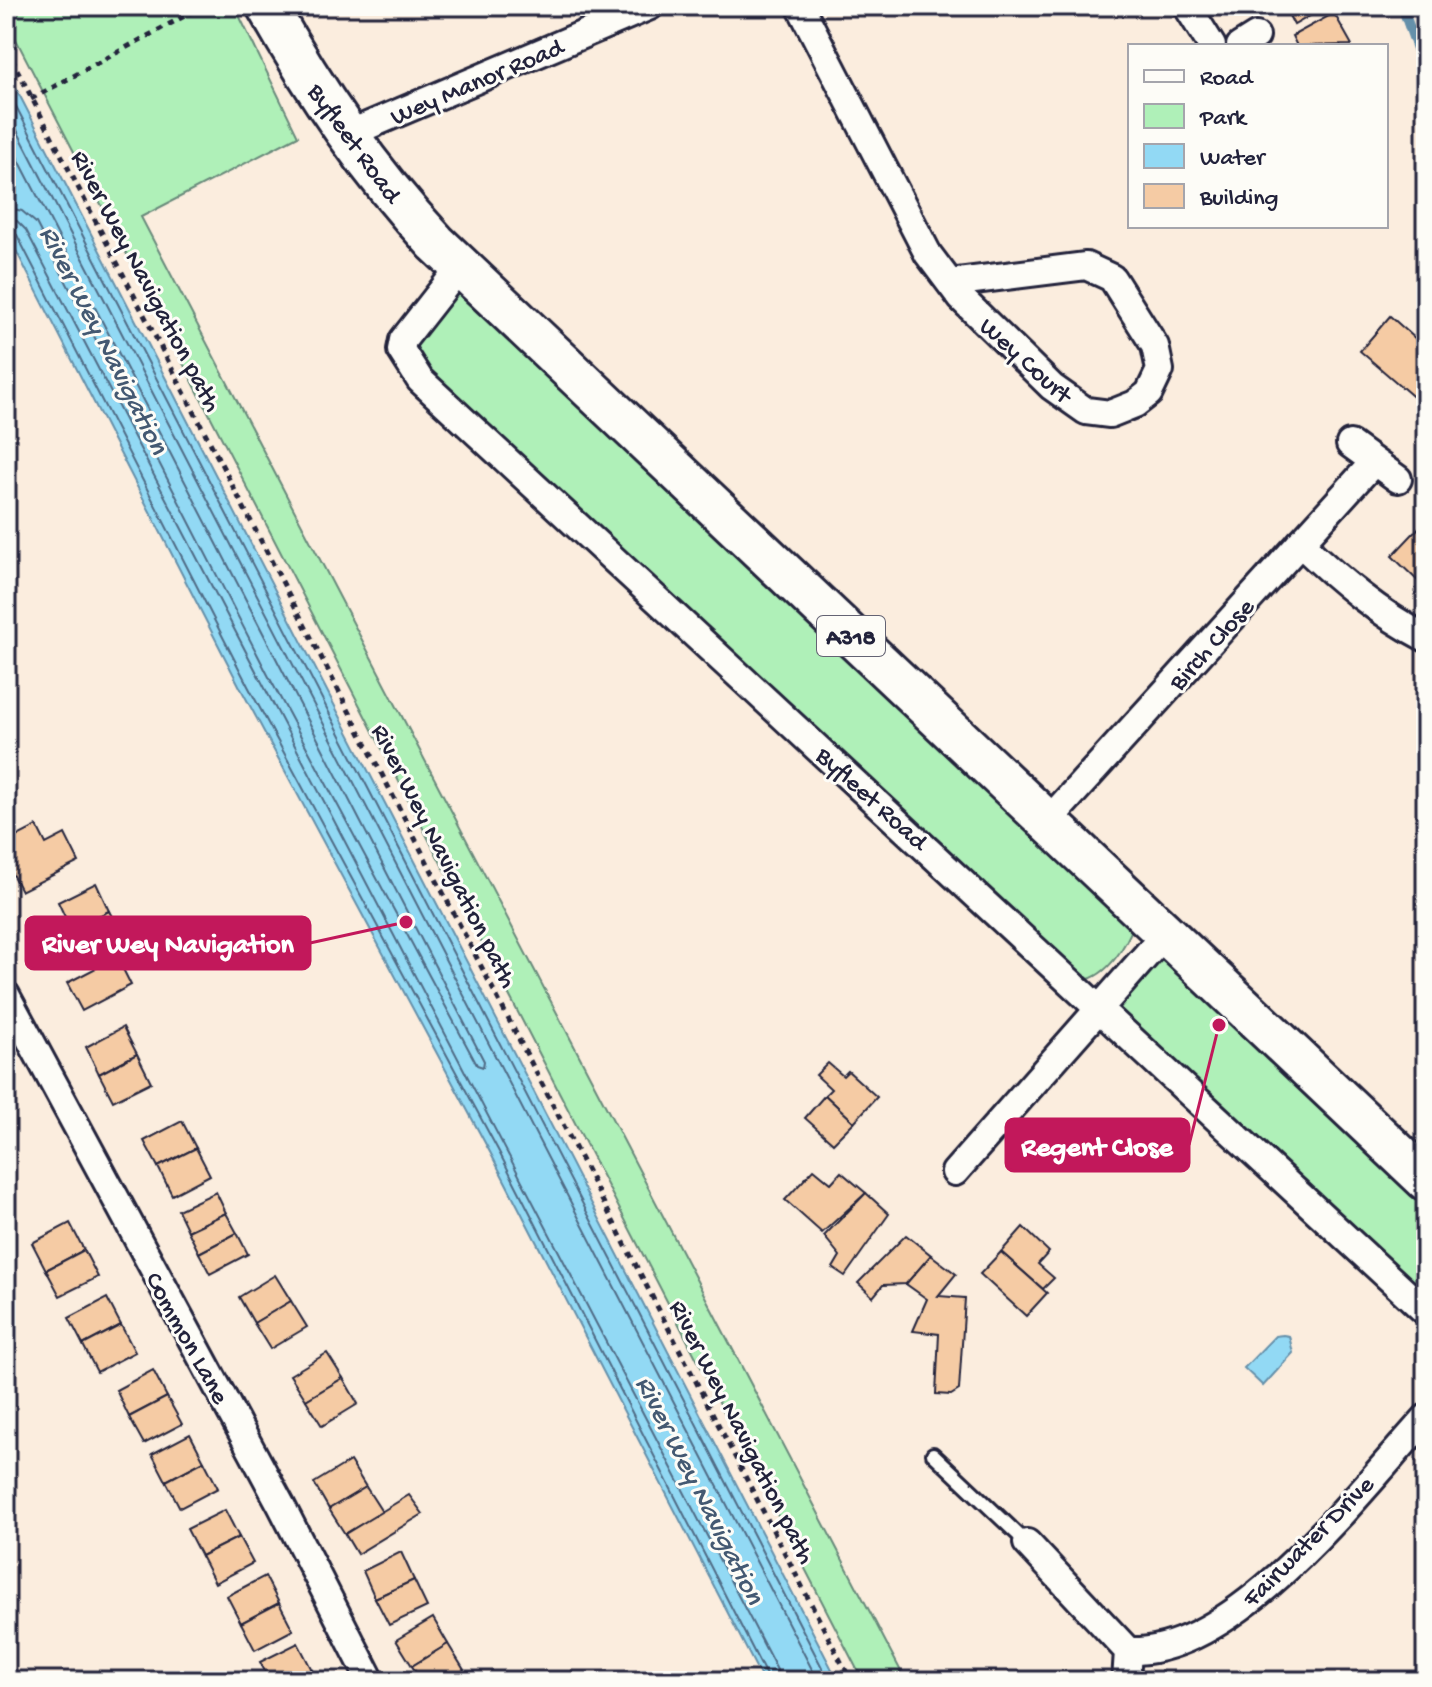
<svg xmlns="http://www.w3.org/2000/svg" width="1432" height="1687" viewBox="0 0 1432 1687" font-family="'Gochi Hand',sans-serif">
<style>
.green{fill:#aff0b8;stroke:#68897a;stroke-width:2}
.water{fill:#92d9f4;stroke:#6590aa;stroke-width:2}
.lines{fill:none;stroke-linecap:round;stroke-linejoin:round}
.shore{stroke:#4f6b85;stroke-width:2}
.stream{stroke:#6590aa;stroke-width:10}
.building{fill:#f5cba4;stroke:#22223b;stroke-width:2}
.service-casing{stroke:#22223b;stroke-width:18}
.minor-casing{stroke:#22223b;stroke-width:32}
.primary-casing{stroke:#22223b;stroke-width:46}
.path{stroke:#22223b;stroke-width:5;stroke-dasharray:6 6;stroke-linecap:butt}
.service{stroke:#fdfcf7;stroke-width:12}
.minor{stroke:#fdfcf7;stroke-width:26}
.primary{stroke:#fdfcf7;stroke-width:40}
.labels{text-anchor:middle;stroke-width:6;stroke-linejoin:round;paint-order:stroke}
.shield{fill:#fdfcf7;stroke:#646373;stroke-width:2}
.shield-label{font-size:24px;font-weight:bold;fill:#22223b}
.street-label{font-size:26px;fill:#22223b;stroke:#fdfcf7}
.water-label{font-size:28px;font-style:italic;fill:#445972;stroke:#fdfcf7}
.leader{fill:none;stroke:#c2185b;stroke-width:3}
.callout-dot{fill:#c2185b;stroke:#fdfcf7;stroke-width:3}
.callout{fill:#c2185b;stroke:#c2185b;stroke-width:3}
.callout-label{font-size:28px;text-anchor:middle;font-weight:bold;fill:#fff}
</style>
<rect width="100%" height="100%" fill="#fbedde"/>
<filter id="ink" filterUnits="userSpaceOnUse"><feTurbulence type="fractalNoise" baseFrequency=".0125" numOctaves="2"/><feDisplacementMap in="SourceGraphic" scale="16" xChannelSelector="R" yChannelSelector="G"/><feConvolveMatrix kernelMatrix="1 2 1 2 8 2 1 2 1" color-interpolation-filters="sRGB"/></filter>
<g filter="url(#ink)">
<!-- green -->
<g class="green">
<polygon points="6,6 236,9 298,136 141,217 906,1681 863,1681 6,20"/>
<path d="M469 274 1139 909C1132 935 1114 972 1086 980L438 385 412 349Z"/>
<polygon points="1174,942 1426,1180 1426,1311 1109,1016"/>
</g>
<!-- water -->
<g class="water">
<polygon points="6,69 838,1681 763,1681 491,1154 241,689 6,231"/>
<polygon points="1283,1335 1289,1336 1293,1353 1263,1386 1244,1368 1275,1336"/>
</g>
<g class="lines">
<!-- shore -->
<g class="shore">
<polyline points="6,87 829,1681"/>
<polyline points="6,109 818,1681"/>
<polyline points="6,135 484,1061 483,1067 477,1065 268,675 36,223 22,211 6,207"/>
<path d="M6 219 17 221 26 230C273 712 529 1189 777 1670L779 1681"/>
<polyline points="6,229 17,235 248,686 498,1150 769,1681"/>
</g>
<!-- stream -->
<polyline class="stream" points="1402,6 1426,74"/>
</g>
<!-- building -->
<g class="building">
<polygon points="1284,6 1327,6 1294,25"/>
<polygon points="1334,13 1352,45 1297,46 1292,36"/>
<polygon points="1390,316 1426,348 1426,389 1417,400 1360,351"/>
<polygon points="1426,520 1426,579 1421,584 1392,556"/>
<polygon points="37,826 46,844 65,834 79,862 21,891 9,868 6,870 6,842"/>
<polygon points="96,883 109,911 71,930 58,902"/>
<polygon points="109,911 123,937 85,957 71,930"/>
<polygon points="117,957 131,985 82,1011 67,983"/>
<polygon points="123,1027 137,1054 99,1074 86,1047"/>
<polygon points="137,1054 151,1082 113,1101 99,1074"/>
<polygon points="828,1063 843,1076 848,1071 877,1097 854,1122 825,1095 831,1089 816,1075"/>
<polygon points="825,1095 854,1122 833,1143 805,1118"/>
<polygon points="182,1121 196,1148 158,1167 144,1141"/>
<polygon points="196,1148 210,1175 172,1195 158,1167"/>
<polygon points="814,1169 831,1183 841,1172 866,1193 822,1233 785,1200"/>
<polygon points="216,1192 226,1213 188,1231 178,1210"/>
<polygon points="866,1193 889,1214 845,1276 833,1268 840,1256 824,1236"/>
<polygon points="226,1213 237,1233 199,1253 188,1231"/>
<polygon points="70,1223 84,1250 46,1270 32,1243"/>
<polygon points="1023,1227 1049,1252 1038,1264 1054,1278 1043,1289 1001,1252"/>
<polygon points="237,1233 248,1254 210,1274 199,1253"/>
<polygon points="906,1235 931,1255 906,1284 883,1285 873,1297 858,1283"/>
<polygon points="84,1250 98,1277 60,1296 46,1270"/>
<polygon points="1001,1252 1047,1293 1026,1316 980,1274"/>
<polygon points="931,1255 956,1274 938,1296 965,1298 959,1390 951,1395 936,1394 939,1334 913,1331 927,1299 906,1284"/>
<polygon points="275,1275 291,1301 254,1323 239,1297"/>
<polygon points="107,1298 121,1325 83,1345 69,1318"/>
<polygon points="291,1301 307,1327 270,1349 254,1323"/>
<polygon points="121,1325 135,1352 97,1372 83,1345"/>
<polygon points="327,1353 343,1378 306,1400 290,1375"/>
<polygon points="153,1370 167,1397 129,1417 116,1390"/>
<polygon points="343,1378 358,1404 322,1426 306,1400"/>
<polygon points="167,1397 182,1424 144,1444 129,1417"/>
<polygon points="190,1434 204,1461 166,1481 152,1454"/>
<polygon points="204,1461 218,1488 180,1508 166,1481"/>
<polygon points="350,1461 366,1487 329,1509 314,1483"/>
<polygon points="366,1487 382,1512 345,1534 329,1509"/>
<polygon points="409,1495 423,1514 357,1554 345,1534"/>
<polygon points="225,1510 239,1537 201,1556 187,1529"/>
<polygon points="239,1537 253,1563 215,1583 201,1556"/>
<polygon points="401,1552 414,1580 375,1598 363,1571"/>
<polygon points="265,1576 279,1603 241,1623 227,1596"/>
<polygon points="414,1580 427,1607 389,1625 375,1598"/>
<polygon points="279,1603 293,1630 255,1650 241,1623"/>
<polygon points="433,1618 448,1644 412,1666 396,1640"/>
<polygon points="298,1643 312,1670 290,1681 270,1681 260,1662"/>
<polygon points="448,1644 464,1670 445,1681 421,1681 412,1666"/>
<polygon points="6,1655 12,1658 8,1681 6,1681"/>
<polygon points="312,1670 318,1681 290,1681"/>
</g>
<g class="lines">
<!-- service casing -->
<g class="service-casing">
<polyline id="service" points="933,1454 1027,1543"/>
</g>
<!-- minor casing -->
<g class="minor-casing">
<g id="minor">
<polyline points="800,6 928,254 961,298 1052,387 1086,411 1110,414 1135,404 1149,393 1160,370 1155,346 1112,278 1086,266 950,283"/>
<polyline points="1187,6 1212,46"/>
<polyline points="1240,46 1256,36"/>
<polyline points="346,135 650,6"/>
<polyline points="461,266 403,340 401,350 420,380 1426,1312"/>
<polyline points="1350,444 1398,479"/>
<path d="M1300 543C1339 580 1378 613 1426 638"/>
<polyline points="1047,822 1373,463"/>
<polyline points="6,995 281,1505 371,1681"/>
<polyline points="955,1172 1165,934"/>
<polyline points="1027,1543 1128,1651 1126,1681"/>
<path d="M1128 1651C1235 1656 1358 1492 1426 1418"/>
</g>
</g>
<!-- primary casing -->
<g class="primary-casing">
<path id="primary" d="M267 6C316 93 368 170 436 243L1426 1180"/>
</g>
<!-- path -->
<g class="path">
<polyline points="6,48 851,1681"/>
<polyline points="31,99 203,6"/>
</g>
<!-- service -->
<use href="#service" class="service"/>
<!-- minor -->
<use href="#minor" class="minor"/>
<!-- primary -->
<use href="#primary" class="primary"/>
</g>
</g>
<g class="labels">
<!-- shield labels -->
<rect class="shield" x="817" y="616" width="68" height="40" rx="6"/>
<g class="shield-label">
<text x="851" y="644">A318</text>
</g>
<!-- street labels -->
<g class="street-label">
<text transform="translate(476 80) rotate(-23)" y="9">Wey Manor Road</text>
<text transform="translate(356 142) rotate(54)" y="9">Byfleet Road</text>
<text transform="translate(148 280) rotate(62)" y="9">River Wey Navigation path</text>
<text transform="translate(1027 359) rotate(42)" y="9">Wey Court</text>
<text transform="translate(1210 643) rotate(-48)" y="9">Birch Close</text>
<text transform="translate(873 797) rotate(42)" y="9">Byfleet Road</text>
<text transform="translate(446 855) rotate(63)" y="9">River Wey Navigation path</text>
<text transform="translate(189 1337) rotate(61)" y="9">Common Lane</text>
<text transform="translate(744 1431) rotate(63)" y="9">River Wey Navigation path</text>
<text transform="translate(1307 1540) rotate(-45)" y="9">Fairwater Drive</text>
</g>
<!-- water labels -->
<g class="water-label">
<text transform="translate(106 339) rotate(63)" y="10">River Wey Navigation</text>
<text transform="translate(702 1489) rotate(63)" y="10">River Wey Navigation</text>
</g>
</g>
<!-- callouts -->
<path class="leader" d="M406 922L310 943M1219 1025L1189 1145"/>
<g class="callout-dot">
<circle cx="406" cy="922" r="8"/>
<circle cx="1219" cy="1025" r="8"/>
</g>
<g class="callout">
<rect x="26" y="917" width="284" height="52" rx="8"/>
<rect x="1006" y="1119" width="183" height="52" rx="8"/>
</g>
<g class="callout-label">
<text x="168" y="952">River Wey Navigation</text>
<text x="1097" y="1155">Regent Close</text>
</g>
<!-- margin -->
<rect width="1432" height="1687" fill="none" stroke="#fdfcf7" stroke-width="32"/>
<rect x="16" y="16" width="1400" height="1655" fill="none" stroke="#22223b" stroke-width="3" filter="url(#ink)"/>
<!-- legend -->
<rect x="1128" y="44" width="260" height="184" fill="#fdfcf7" stroke="#a5a5ac" stroke-width="2"/>
<rect x="1144" y="70" width="40" height="12" fill="#fdfcf7" stroke="#a5a5ac" stroke-width="2"/>
<text x="1200" y="84" font-size="24" fill="#22223b">Road</text>
<rect x="1144" y="104" width="40" height="24" fill="#aff0b8" stroke="#a5a5ac" stroke-width="2"/>
<text x="1200" y="124" font-size="24" fill="#22223b">Park</text>
<rect x="1144" y="144" width="40" height="24" fill="#92d9f4" stroke="#a5a5ac" stroke-width="2"/>
<text x="1200" y="164" font-size="24" fill="#22223b">Water</text>
<rect x="1144" y="184" width="40" height="24" fill="#f5cba4" stroke="#a5a5ac" stroke-width="2"/>
<text x="1200" y="204" font-size="24" fill="#22223b">Building</text>
</svg>
